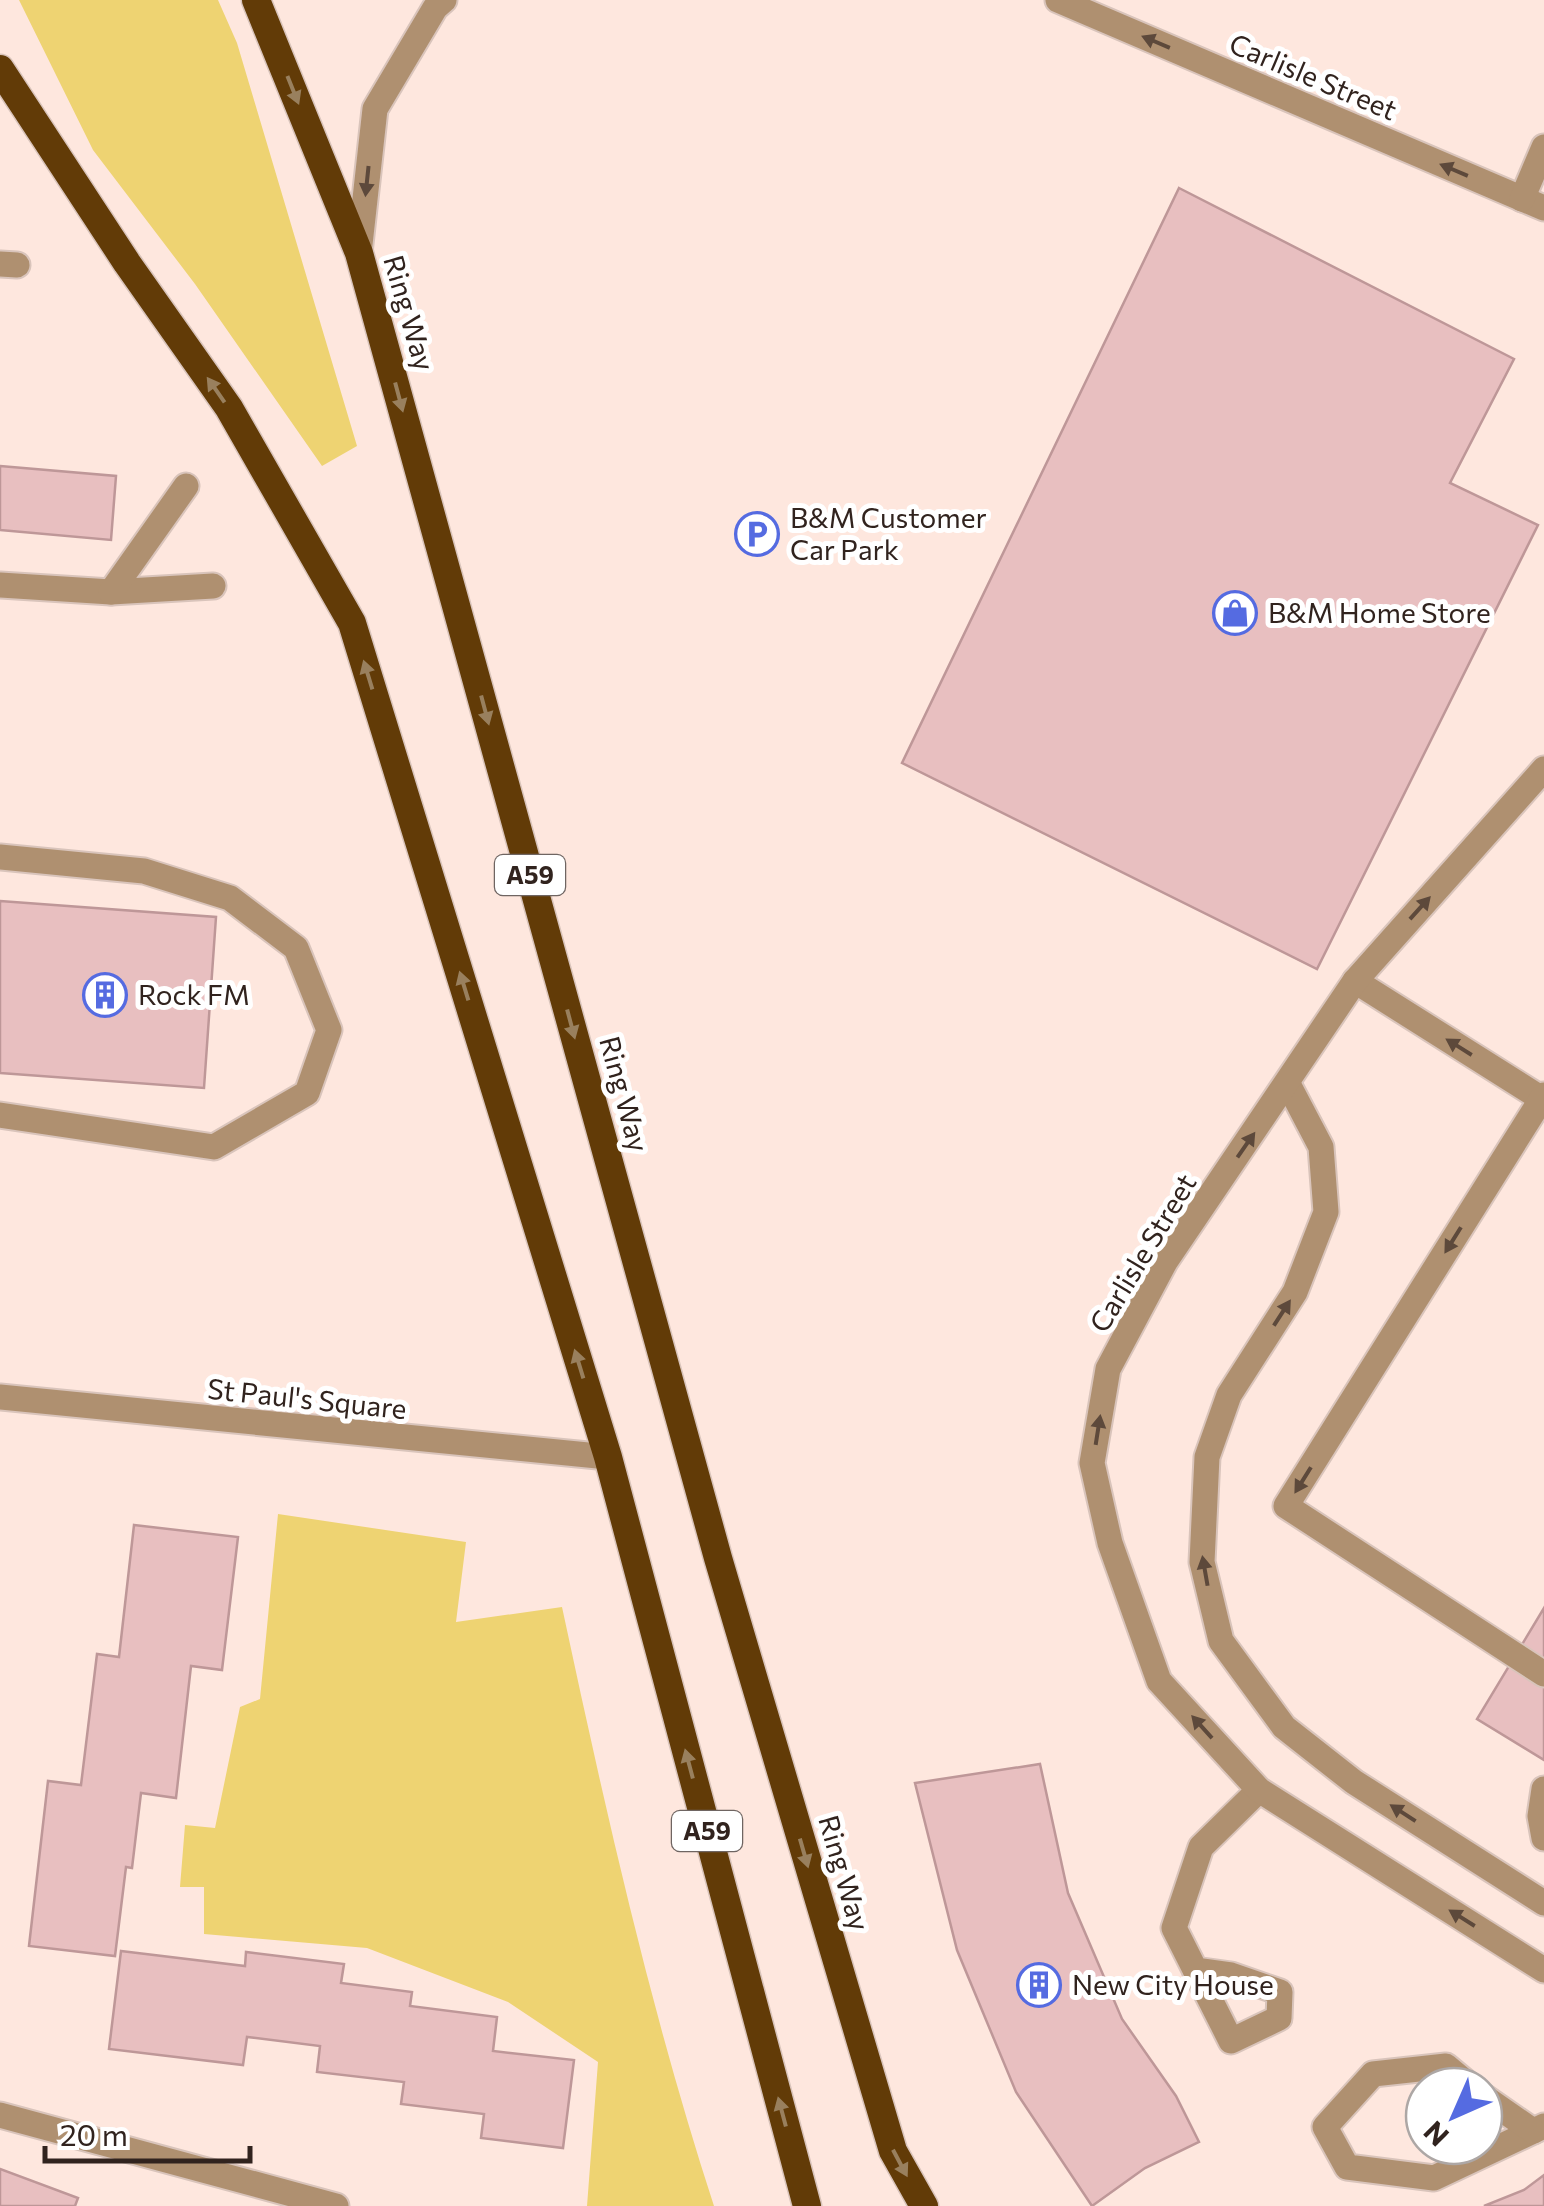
<svg xmlns="http://www.w3.org/2000/svg" width="1544" height="2206" viewBox="0 0 1544 2206" font-family="Commissioner,sans-serif">
<style>
.green{fill:#eed372}
.building{fill:#e8bfc0;stroke:#be9798;stroke-width:2.5}
.lines{fill:none;stroke-linecap:round;stroke-linejoin:round}
.service-casing{stroke:#d9c4bb;stroke-width:29}
.minor-casing{stroke:#d9c4bb;stroke-width:29}
.trunk-casing{stroke:#d9c4bb;stroke-width:31}
.service{stroke:#af9070;stroke-width:25}
.minor{stroke:#af9070;stroke-width:25}
.trunk{stroke:#623b07;stroke-width:28}
.oneway{fill:#5d493b}
.oneway2{fill:#99805e}
.labels{text-anchor:middle;stroke-width:10;stroke-linejoin:round;paint-order:stroke}
.shield{fill:#fff;stroke:#6f6562;stroke-width:2.5}
.shield-label{font-size:25px;font-weight:bold;fill:#31231e}
.street-label{font-size:28px;fill:#31231e;stroke:#fff}
.poi-label{font-size:28px;fill:#31231e;stroke:#fff;text-anchor:start}
</style>
<rect width="100%" height="100%" fill="#fee7de"/>
<!-- green -->
<g class="green">
<polygon points="19,0 218,0 237,43 357,446 322,466 195,284 93,150"/>
<path d="M278 1514 466 1542 456 1622 562 1607C605 1808 650 2010 714 2206H587L598 2062 508 2002 367 1948 204 1934V1887H180L185 1825 215 1828 240 1707 260 1699Z"/>
</g>
<!-- building -->
<g class="building">
<polygon points="1179,188 1514,359 1450,483 1538,525 1317,969 902,763"/>
<polygon points="0,466 116,476 111,540 0,530"/>
<polygon points="0,901 216,917 204,1088 0,1073"/>
<polygon points="134,1525 238,1537 222,1670 191,1666 176,1798 141,1793 132,1868 126,1867 115,1956 29,1946 48,1781 81,1785 97,1654 119,1657"/>
<polygon points="1544,1608 1544,1760 1477,1719"/>
<polygon points="1040,1764 1068,1893 1122,2019 1176,2096 1199,2142 1145,2168 1092,2206 1016,2092 957,1950 915,1783"/>
<polygon points="121,1951 245,1966 246,1952 344,1964 341,1983 412,1992 410,2006 497,2017 493,2051 574,2060 563,2148 481,2138 484,2114 401,2104 404,2082 317,2072 320,2046 247,2037 243,2065 109,2049"/>
<polygon points="0,2169 78,2198 75,2206 0,2206"/>
<polygon points="1544,2175 1544,2206 1484,2206 1524,2190"/>
</g>
<g class="lines">
<!-- service casing -->
<g class="service-casing">
<g id="service">
<polyline points="0,857 144,871 230,898 296,948 329,1030 307,1093 214,1147 0,1115"/>
<polyline points="1355,981 1542,1099"/>
<polyline points="1288,1084 1321,1147 1326,1212 1295,1292 1229,1395 1207,1457 1202,1562 1221,1641 1284,1727 1354,1782 1544,1903"/>
<polyline points="1544,1095 1286,1506 1544,1674"/>
<polyline points="1544,1789 1540,1816 1544,1838"/>
<polyline points="1195,1970 1231,1975 1280,1992 1279,2018 1231,2041 1174,1928 1201,1847 1259,1790"/>
<polyline points="1470,2086 1446,2066 1373,2074 1325,2127 1347,2167 1434,2178 1544,2126"/>
<polyline points="1484,2097 1533,2131"/>
</g>
</g>
<!-- minor casing -->
<g class="minor-casing">
<g id="minor">
<polyline points="1058,0 1544,208"/>
<polyline points="1522,199 1544,147"/>
<polyline points="359,253 375,109 435,8 444,0"/>
<polyline points="0,264 17,265"/>
<polyline points="0,585 111,592 213,586"/>
<polyline points="111,592 186,486"/>
<polyline points="1544,769 1355,981 1165,1262 1108,1369 1092,1463 1110,1543 1159,1681 1259,1790 1544,1970"/>
<polyline points="0,1397 608,1457"/>
<polyline points="0,2115 336,2206"/>
</g>
</g>
<!-- trunk casing -->
<g class="trunk-casing">
<g id="trunk">
<polyline points="256,0 359,253 718,1558 893,2151 924,2206"/>
<polyline points="0,69 127,263 229,408 352,623 608,1457 807,2206"/>
</g>
</g>
<!-- service -->
<use href="#service" class="service"/>
<!-- minor -->
<use href="#minor" class="minor"/>
<!-- trunk -->
<use href="#trunk" class="trunk"/>
</g>
<!-- one-way arrows -->
<defs><path id="oneway-solid" d="M-6-.8H1V-3.2L6.5 0L1 3.2V.8H-6Z" transform="scale(2.5)"/></defs>
<g class="oneway">
<use href="#oneway-solid" transform="translate(1156 42) rotate(-157)"/>
<use href="#oneway-solid" transform="translate(1454 170) rotate(-157)"/>
<use href="#oneway-solid" transform="translate(367 181) rotate(96)"/>
<use href="#oneway-solid" transform="translate(1420 908) rotate(-48)"/>
<use href="#oneway-solid" transform="translate(1459 1047) rotate(-148)"/>
<use href="#oneway-solid" transform="translate(1246 1145) rotate(-55)"/>
<use href="#oneway-solid" transform="translate(1453 1240) rotate(122)"/>
<use href="#oneway-solid" transform="translate(1282 1313) rotate(-57)"/>
<use href="#oneway-solid" transform="translate(1098 1430) rotate(-81)"/>
<use href="#oneway-solid" transform="translate(1303 1480) rotate(122)"/>
<use href="#oneway-solid" transform="translate(1205 1571) rotate(-100)"/>
<use href="#oneway-solid" transform="translate(1202 1727) rotate(-132)"/>
<use href="#oneway-solid" transform="translate(1403 1813) rotate(-147)"/>
<use href="#oneway-solid" transform="translate(1462 1918) rotate(-148)"/>
</g>
<g class="oneway2">
<use href="#oneway-solid" transform="translate(293 90) rotate(68)"/>
<use href="#oneway-solid" transform="translate(216 390) rotate(-125)"/>
<use href="#oneway-solid" transform="translate(399 397) rotate(75)"/>
<use href="#oneway-solid" transform="translate(368 675) rotate(-107)"/>
<use href="#oneway-solid" transform="translate(485 710) rotate(75)"/>
<use href="#oneway-solid" transform="translate(464 986) rotate(-107)"/>
<use href="#oneway-solid" transform="translate(571 1024) rotate(75)"/>
<use href="#oneway-solid" transform="translate(579 1364) rotate(-107)"/>
<use href="#oneway-solid" transform="translate(689 1764) rotate(-105)"/>
<use href="#oneway-solid" transform="translate(804 1853) rotate(74)"/>
<use href="#oneway-solid" transform="translate(782 2112) rotate(-105)"/>
<use href="#oneway-solid" transform="translate(900 2163) rotate(62)"/>
</g>
<!-- icons -->
<defs>
<g id="parking-ring" transform="scale(2.25)"><circle r="9.5" fill="#fff" stroke="#556be1" stroke-width="1.5"/><path d="M-3.5-5.5H1a3.5 3.5 0 0 1 0 7H-1V5.5H-3.5ZM-1-3.4V-.6H.8a1.4 1.4 0 0 0 0-2.8Z" fill="#556be1"/></g>
<g id="shop-ring" transform="scale(2.25)"><circle r="9.5" fill="#fff" stroke="#556be1" stroke-width="1.5"/><path d="M-5-2.5h2.3a2.7 3.5 0 0 1 5.4 0H5L5.5 6h-11ZM-1.5-2.5h3a1.5 2.3 0 0 0-3 0Z" fill="#556be1"/></g>
<g id="building-ring" transform="scale(2.25)"><circle r="9.5" fill="#fff" stroke="#556be1" stroke-width="1.5"/><path d="M-4-6H4V6H1V3H-1V6H-4ZM-2.5-4.3h1.7v1.8h-1.7ZM.8-4.3h1.7v1.8H.8ZM-2.5-1h1.7V.8h-1.7ZM.8-1h1.7V.8H.8Z" fill="#556be1"/></g>
</defs>
<g fill-rule="evenodd">
<use href="#parking-ring" x="757" y="534"/>
<use href="#shop-ring" x="1235" y="613"/>
<use href="#building-ring" x="105" y="995"/>
<use href="#building-ring" x="1039" y="1985"/>
</g>
<g class="labels">
<!-- shield labels -->
<g class="shield">
<rect x="495" y="855" width="70" height="40" rx="8"/>
<rect x="672" y="1811" width="70" height="40" rx="8"/>
</g>
<g class="shield-label">
<text x="530" y="884">A59</text>
<text x="707" y="1840">A59</text>
</g>
<!-- street labels -->
<g class="street-label">
<text transform="translate(1313 77) rotate(23)" y="10">Carlisle Street</text>
<text transform="translate(409 313) rotate(74)" y="10">Ring Way</text>
<text transform="translate(624 1094) rotate(75)" y="10">Ring Way</text>
<text transform="translate(1143 1253) rotate(-59)" y="10">Carlisle Street</text>
<text transform="translate(307 1399) rotate(6)" y="10">St Paul's Square</text>
<text transform="translate(844 1873) rotate(74)" y="10">Ring Way</text>
</g>
<!-- poi labels -->
<g class="poi-label">
<text x="790" y="528">B&amp;M Customer<tspan x="790" dy="32">Car Park</tspan></text>
<text x="1268" y="623">B&amp;M Home Store</text>
<text x="138" y="1005">Rock FM</text>
<text x="1072" y="1995">New City House</text>
</g>
</g>
<!-- north arrow -->
<g transform="translate(1454 2116) rotate(225)"><circle r="48" fill="#ffffff" stroke="#ada7a5" stroke-width="2.5"/>
<path d="M0-8L18 38L0 25L-18 38Z" fill="#556be1"/>
<text y="-15" font-size="28" font-weight="bold" text-anchor="middle" fill="#31231e">N</text>
</g>
<!-- scale -->
<path d="M45 2146v15h205v-15" fill="none" stroke="#31231e" stroke-width="5"/>
<text x="60" y="2146" font-size="30" fill="#31231e" stroke="#ffffff" stroke-width="8" paint-order="stroke">20 m</text>
</svg>
